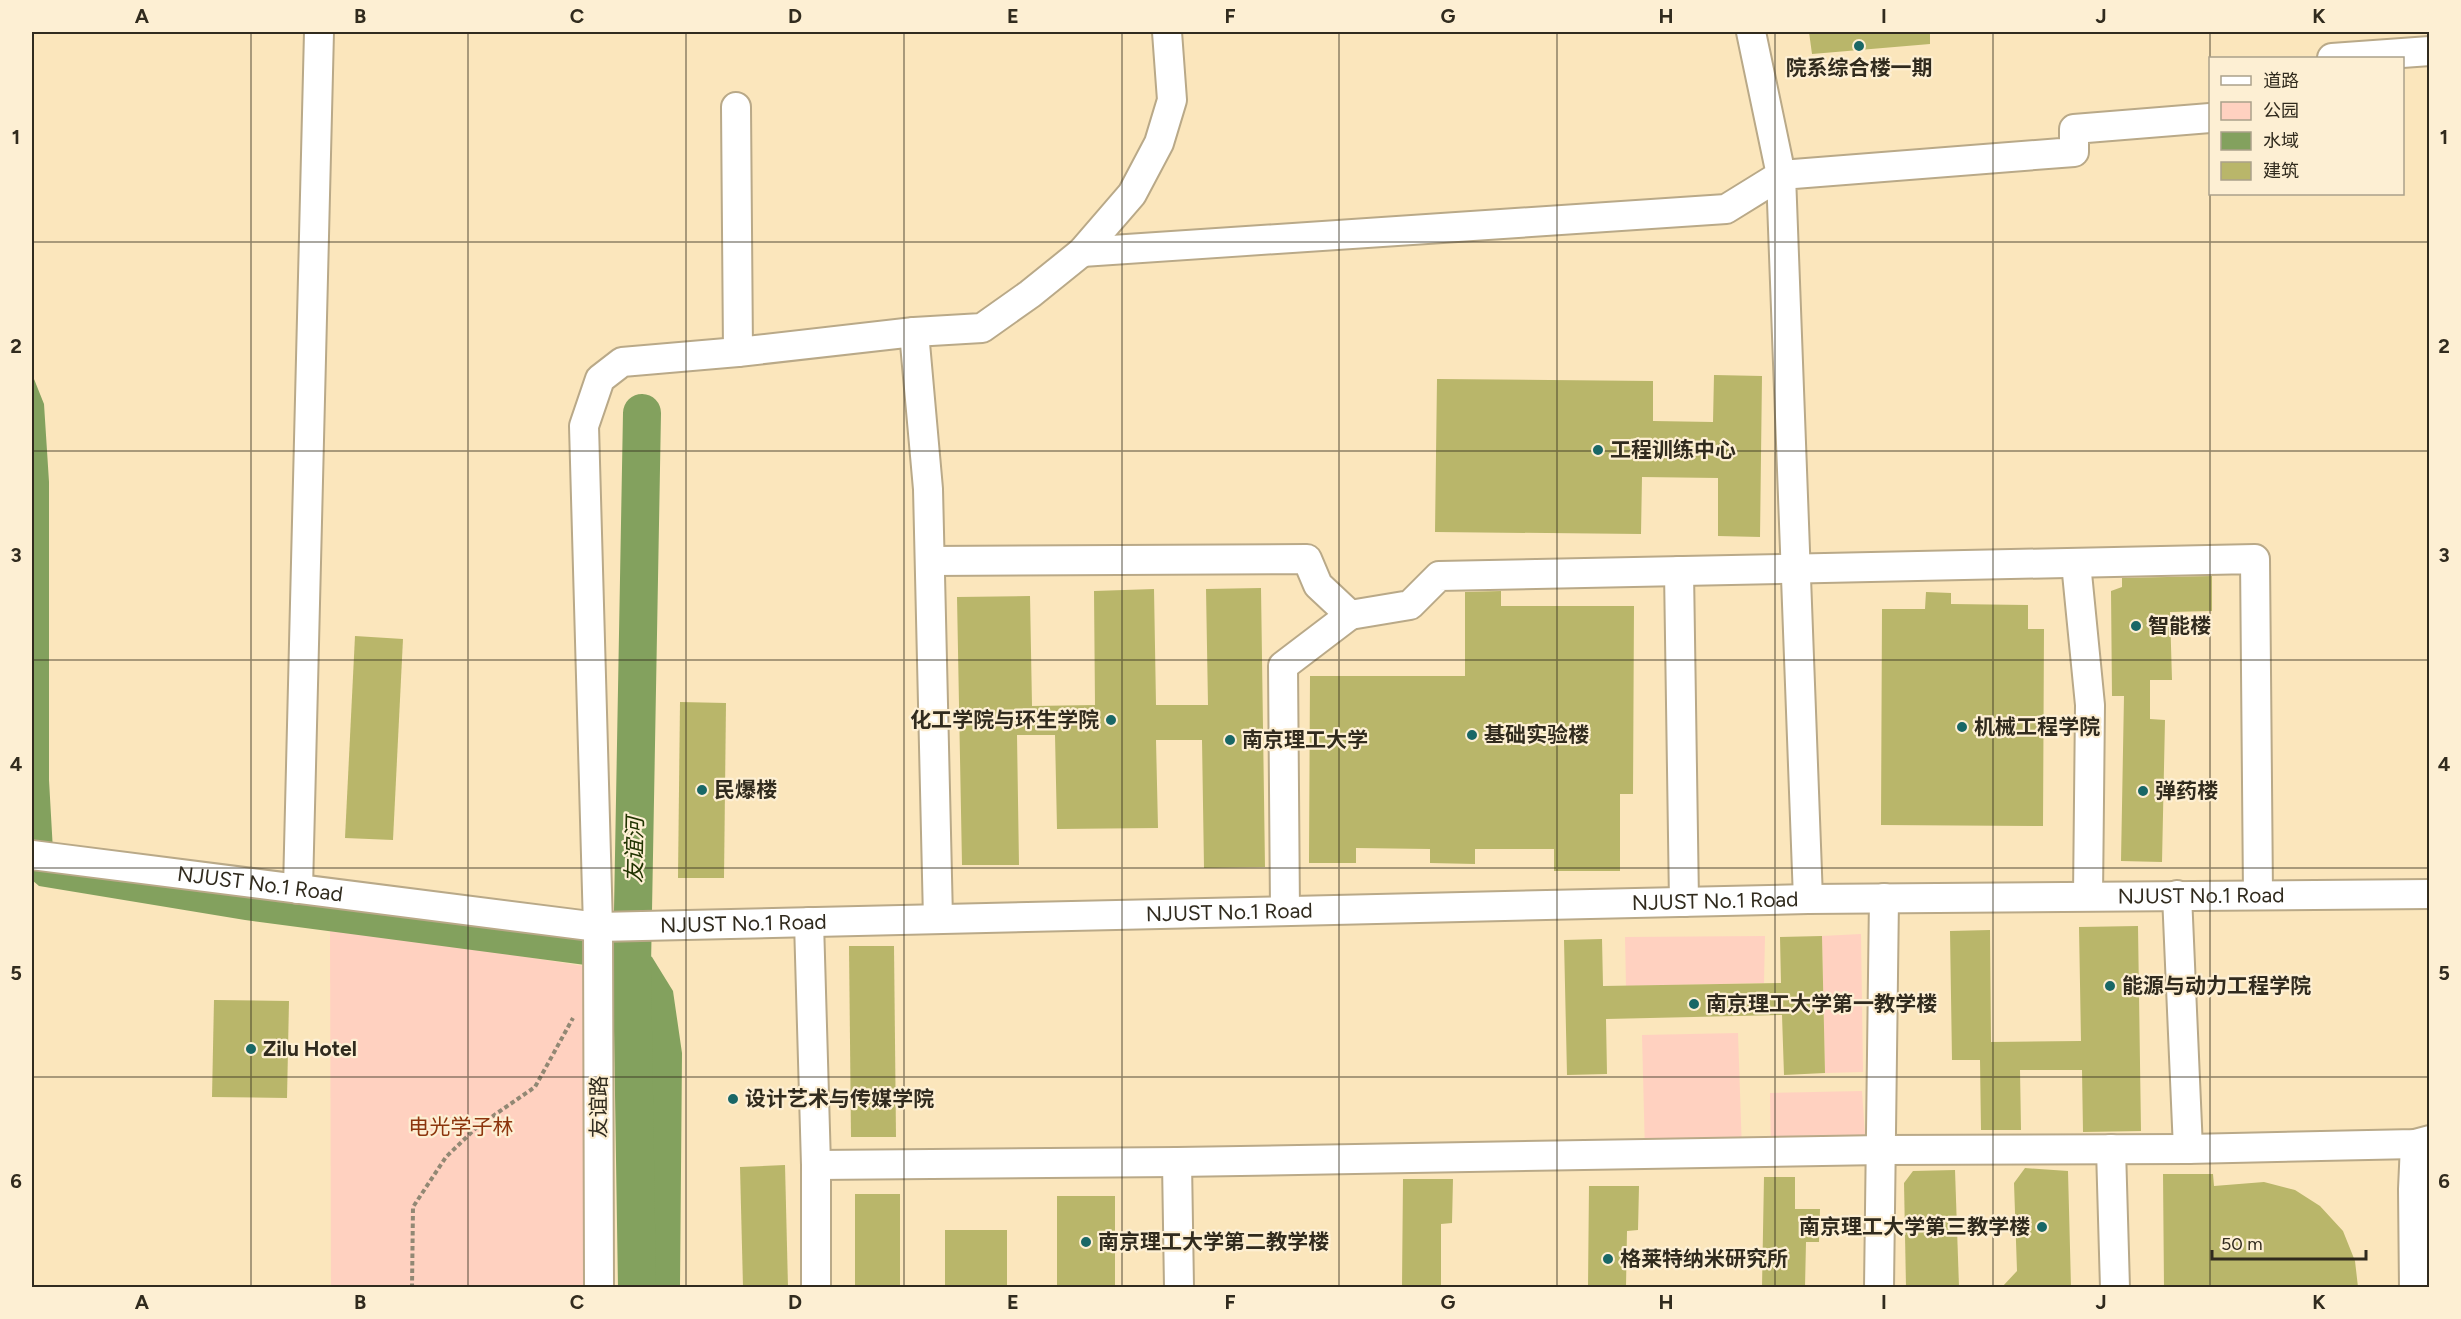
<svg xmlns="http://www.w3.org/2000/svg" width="2461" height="1319" viewBox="0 0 2461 1319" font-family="Figtree,'Noto Sans SC',sans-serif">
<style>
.built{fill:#fbe6bc;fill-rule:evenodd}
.green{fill:#ffd1c0}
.water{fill:#83a15e}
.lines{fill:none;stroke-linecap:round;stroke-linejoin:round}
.river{stroke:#83a15e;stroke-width:38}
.building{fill:#b9b66a}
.minor-casing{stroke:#b9a988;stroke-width:32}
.path{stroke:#928874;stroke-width:4;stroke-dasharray:4.5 3;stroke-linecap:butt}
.minor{stroke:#fff;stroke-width:28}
.grid{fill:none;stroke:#312b1e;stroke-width:1.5;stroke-opacity:0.55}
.poi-dot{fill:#196766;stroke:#fdefd3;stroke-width:2}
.labels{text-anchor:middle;stroke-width:4.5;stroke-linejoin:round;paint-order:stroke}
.poi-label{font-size:21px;font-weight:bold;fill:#312b1e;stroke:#fdefd3;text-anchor:start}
.street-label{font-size:21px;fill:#312b1e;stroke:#fdefd3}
.park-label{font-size:21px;fill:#8c350d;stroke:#fdefd3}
.water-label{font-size:22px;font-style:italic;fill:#203300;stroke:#fdefd3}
.neatline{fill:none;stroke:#312b1e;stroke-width:2}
.grid-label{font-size:20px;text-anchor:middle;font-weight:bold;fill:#312b1e}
</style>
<rect width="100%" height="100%" fill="#fdefd3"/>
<!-- built -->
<path class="built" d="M32 32H2429V1287H32ZM2210 58H2402V194H2210Z"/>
<!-- green -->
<g class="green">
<polygon points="330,926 590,967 593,1287 331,1287"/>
<polygon points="1861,934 1863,1072 1825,1073 1822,936"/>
<polygon points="1765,936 1764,983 1626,986 1625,937"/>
<polygon points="1738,1033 1742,1152 1645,1153 1642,1035"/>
<polygon points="1862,1091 1866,1150 1771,1152 1770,1093"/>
</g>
<!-- water -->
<polygon class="water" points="32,374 44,404 49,482 49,780 53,851 620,938 652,957 673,991 682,1053 680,1287 637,1287 644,1033 633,985 622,974 593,966 245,920 39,886 32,880"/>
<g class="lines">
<!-- river -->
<polyline class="river" points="637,1288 632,966 642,413"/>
</g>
<!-- building -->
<g class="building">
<polygon points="1809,32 1930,32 1930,44 1812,54"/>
<polygon points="1714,375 1762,376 1760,537 1718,536 1718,478 1642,477 1641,534 1435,532 1437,379 1653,381 1653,421 1713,422"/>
<polygon points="2212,576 2212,611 2170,612 2172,680 2150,680 2150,719 2165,720 2162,862 2121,861 2124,696 2112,696 2111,591 2122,587 2122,578"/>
<polygon points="1261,588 1265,867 1204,868 1202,740 1156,740 1158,828 1057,829 1055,735 1017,735 1019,865 962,865 957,597 1030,596 1032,706 1095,705 1094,591 1154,589 1156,705 1208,705 1206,589"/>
<polygon points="1501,591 1501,606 1634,606 1633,794 1620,794 1620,871 1554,871 1554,849 1475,849 1475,864 1430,863 1430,849 1356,848 1356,863 1309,863 1310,676 1465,676 1465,592"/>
<polygon points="1926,592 1951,593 1951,604 2028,605 2028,629 2044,629 2043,826 1881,825 1882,609 1925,609"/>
<polygon points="355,636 403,639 393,840 345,838"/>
<polygon points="680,702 726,703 724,878 678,878"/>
<polygon points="2138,926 2141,1131 2083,1132 2082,1070 2020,1070 2021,1130 1981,1130 1980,1060 1952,1060 1950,931 1990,930 1991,1042 2081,1041 2079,927"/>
<polygon points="1822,936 1825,1073 1784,1075 1782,1015 1606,1019 1607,1074 1567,1075 1564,940 1602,939 1603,986 1781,983 1780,937"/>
<polygon points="849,946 894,946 896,1137 851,1137"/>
<polygon points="214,1000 289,1001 287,1098 212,1097"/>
<polygon points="785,1165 788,1287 743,1287 740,1167"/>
<polygon points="2025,1168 2068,1171 2071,1287 2002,1287 2017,1271 2014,1183"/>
<polygon points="1955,1170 1959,1287 1906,1287 1904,1183 1913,1171"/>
<polygon points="2163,1174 2213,1174 2214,1186 2264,1182 2295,1190 2320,1206 2343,1231 2355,1261 2358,1287 2164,1287"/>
<polygon points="1764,1177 1795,1177 1795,1209 1820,1209 1819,1242 1806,1242 1805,1287 1762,1287"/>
<polygon points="1403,1179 1453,1179 1452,1223 1441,1224 1441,1287 1402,1287"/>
<polygon points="1589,1186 1639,1186 1638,1230 1627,1231 1626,1287 1588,1287"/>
<rect x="855" y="1194" width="45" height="93"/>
<rect x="1057" y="1196" width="58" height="91"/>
<rect x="945" y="1230" width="62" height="57"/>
</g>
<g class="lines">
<!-- minor casing -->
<g class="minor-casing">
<g id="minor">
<polyline points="2332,58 2430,51"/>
<polyline points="736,107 738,352"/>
<polyline points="1082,252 1726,209 1781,175 1751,32"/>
<polyline points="914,332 928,489 938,919"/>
<polyline points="930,561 1307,559 1318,585 1350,615 1410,605 1439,576 2255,559 2258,894"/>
<polyline points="2076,563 2090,705 2088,896"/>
<polyline points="1679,571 1684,902"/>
<path id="s1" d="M32 855 598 927 1808 899 2430 894"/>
<polyline points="298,889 319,32"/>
<polyline points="2177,895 2188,1149"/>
<polyline points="1808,899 1781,175 2074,152 2074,129 2210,118"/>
<polyline points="1285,911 1283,666 1350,615"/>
<polyline points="809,922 816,1165 816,1288"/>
<polyline points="2111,1149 2115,1288"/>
<polyline points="1177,1162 1179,1288"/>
<polyline points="816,1165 1177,1162 1882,1150 2188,1149 2415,1144 2430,1140"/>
<polyline points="599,1288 598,927 584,426 600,379 622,362 738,352 914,332 982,328 1030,294 1082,252 1132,194 1159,143 1172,100 1167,32"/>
<polyline points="1879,1288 1884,898"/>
<polyline points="2414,1288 2413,1189 2415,1144"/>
</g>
</g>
<!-- path -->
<polyline class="path" points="412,1288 413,1207 446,1157 477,1127 535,1087 573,1018"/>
<!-- minor -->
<use href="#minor" class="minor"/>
</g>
<!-- grid -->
<path class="grid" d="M251 32V1288M468 32V1288M686 32V1288M904 32V1288M1122 32V1288M1339 32V1288M1557 32V1288M1775 32V1288M1993 32V1288M2210 32V1288M32 242H2430M32 451H2430M32 660H2430M32 868H2430M32 1077H2430"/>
<!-- markers -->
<g class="poi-dot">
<circle cx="1859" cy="46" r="6"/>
<circle cx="1598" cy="450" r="6"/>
<circle cx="2136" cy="626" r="6"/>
<circle cx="1111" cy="720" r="6"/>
<circle cx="1962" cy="727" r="6"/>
<circle cx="1472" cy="735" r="6"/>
<circle cx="1230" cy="740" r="6"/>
<circle cx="702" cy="790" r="6"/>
<circle cx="2143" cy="791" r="6"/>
<circle cx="2110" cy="986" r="6"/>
<circle cx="1694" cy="1004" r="6"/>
<circle cx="251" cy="1049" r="6"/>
<circle cx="733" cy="1099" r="6"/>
<circle cx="2042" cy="1227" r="6"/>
<circle cx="1086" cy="1242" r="6"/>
<circle cx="1608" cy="1259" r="6"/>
</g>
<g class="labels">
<!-- poi labels -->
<g class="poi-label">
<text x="1859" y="75" text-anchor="middle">院系综合楼一期</text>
<text x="1610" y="457">工程训练中心</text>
<text x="2148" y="633">智能楼</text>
<text x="1099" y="727" text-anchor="end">化工学院与环生学院</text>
<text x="1974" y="734">机械工程学院</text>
<text x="1484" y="742">基础实验楼</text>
<text x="1242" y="747">南京理工大学</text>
<text x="714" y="797">民爆楼</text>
<text x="2155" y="798">弹药楼</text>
<text x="2122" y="993">能源与动力工程学院</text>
<text x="1706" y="1011">南京理工大学第一教学楼</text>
<text x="263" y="1056">Zilu Hotel</text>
<text x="745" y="1106">设计艺术与传媒学院</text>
<text x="2030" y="1234" text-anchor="end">南京理工大学第三教学楼</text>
<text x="1098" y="1249">南京理工大学第二教学楼</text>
<text x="1620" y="1266">格莱特纳米研究所</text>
</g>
<!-- street labels -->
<g class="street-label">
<text dy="7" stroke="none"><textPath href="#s1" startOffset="230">NJUST No.1 Road</textPath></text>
<text dy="7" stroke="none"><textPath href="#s1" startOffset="2174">NJUST No.1 Road</textPath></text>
<text dy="7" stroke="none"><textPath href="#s1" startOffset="1688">NJUST No.1 Road</textPath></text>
<text dy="7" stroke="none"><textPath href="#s1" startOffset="1202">NJUST No.1 Road</textPath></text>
<text dy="7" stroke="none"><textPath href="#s1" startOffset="716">NJUST No.1 Road</textPath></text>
<text transform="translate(599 1107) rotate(-90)" y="7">友谊路</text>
</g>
<!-- park labels -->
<g class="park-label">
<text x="461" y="1134">电光学子林</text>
</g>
<!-- water labels -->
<g class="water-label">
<text transform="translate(634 850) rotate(-89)" y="8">友谊河</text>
</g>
</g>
<!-- border -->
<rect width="2461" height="1319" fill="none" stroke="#fdefd3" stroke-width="66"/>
<!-- legend -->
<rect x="2209" y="57" width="195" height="138" fill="#fdefd3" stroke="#aba18b" stroke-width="1.5"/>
<rect x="2221" y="76" width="30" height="9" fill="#ffffff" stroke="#aba18b" stroke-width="1.5"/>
<text x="2263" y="87" font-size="18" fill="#312b1e">道路</text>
<rect x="2221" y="102" width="30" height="18" fill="#ffd1c0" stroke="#aba18b" stroke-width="1.5"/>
<text x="2263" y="117" font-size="18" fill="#312b1e">公园</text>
<rect x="2221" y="132" width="30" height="18" fill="#83a15e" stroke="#aba18b" stroke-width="1.5"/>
<text x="2263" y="147" font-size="18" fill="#312b1e">水域</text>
<rect x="2221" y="162" width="30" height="18" fill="#b9b66a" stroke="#aba18b" stroke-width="1.5"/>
<text x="2263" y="177" font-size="18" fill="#312b1e">建筑</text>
<!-- scale -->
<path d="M2212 1250v9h154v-9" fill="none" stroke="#312b1e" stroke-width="3"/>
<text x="2221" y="1250" font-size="18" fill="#312b1e" stroke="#fdefd3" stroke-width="4.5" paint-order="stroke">50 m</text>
<rect x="33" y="33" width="2395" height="1253" class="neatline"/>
<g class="grid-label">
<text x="142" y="23">A</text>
<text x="360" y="23">B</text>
<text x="577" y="23">C</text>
<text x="795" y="23">D</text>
<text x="1013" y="23">E</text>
<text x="1230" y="23">F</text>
<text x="1448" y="23">G</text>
<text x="1666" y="23">H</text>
<text x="1884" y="23">I</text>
<text x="2101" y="23">J</text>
<text x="2319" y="23">K</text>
<text x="16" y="144">1</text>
<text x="2444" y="144">1</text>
<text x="16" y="353">2</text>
<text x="2444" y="353">2</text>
<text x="16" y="562">3</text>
<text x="2444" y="562">3</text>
<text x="16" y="771">4</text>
<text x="2444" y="771">4</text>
<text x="16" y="980">5</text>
<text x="2444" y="980">5</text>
<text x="16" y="1188">6</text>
<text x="2444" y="1188">6</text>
<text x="142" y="1309">A</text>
<text x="360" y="1309">B</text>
<text x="577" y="1309">C</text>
<text x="795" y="1309">D</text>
<text x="1013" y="1309">E</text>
<text x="1230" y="1309">F</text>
<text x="1448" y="1309">G</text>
<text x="1666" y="1309">H</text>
<text x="1884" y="1309">I</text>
<text x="2101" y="1309">J</text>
<text x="2319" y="1309">K</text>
</g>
</svg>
